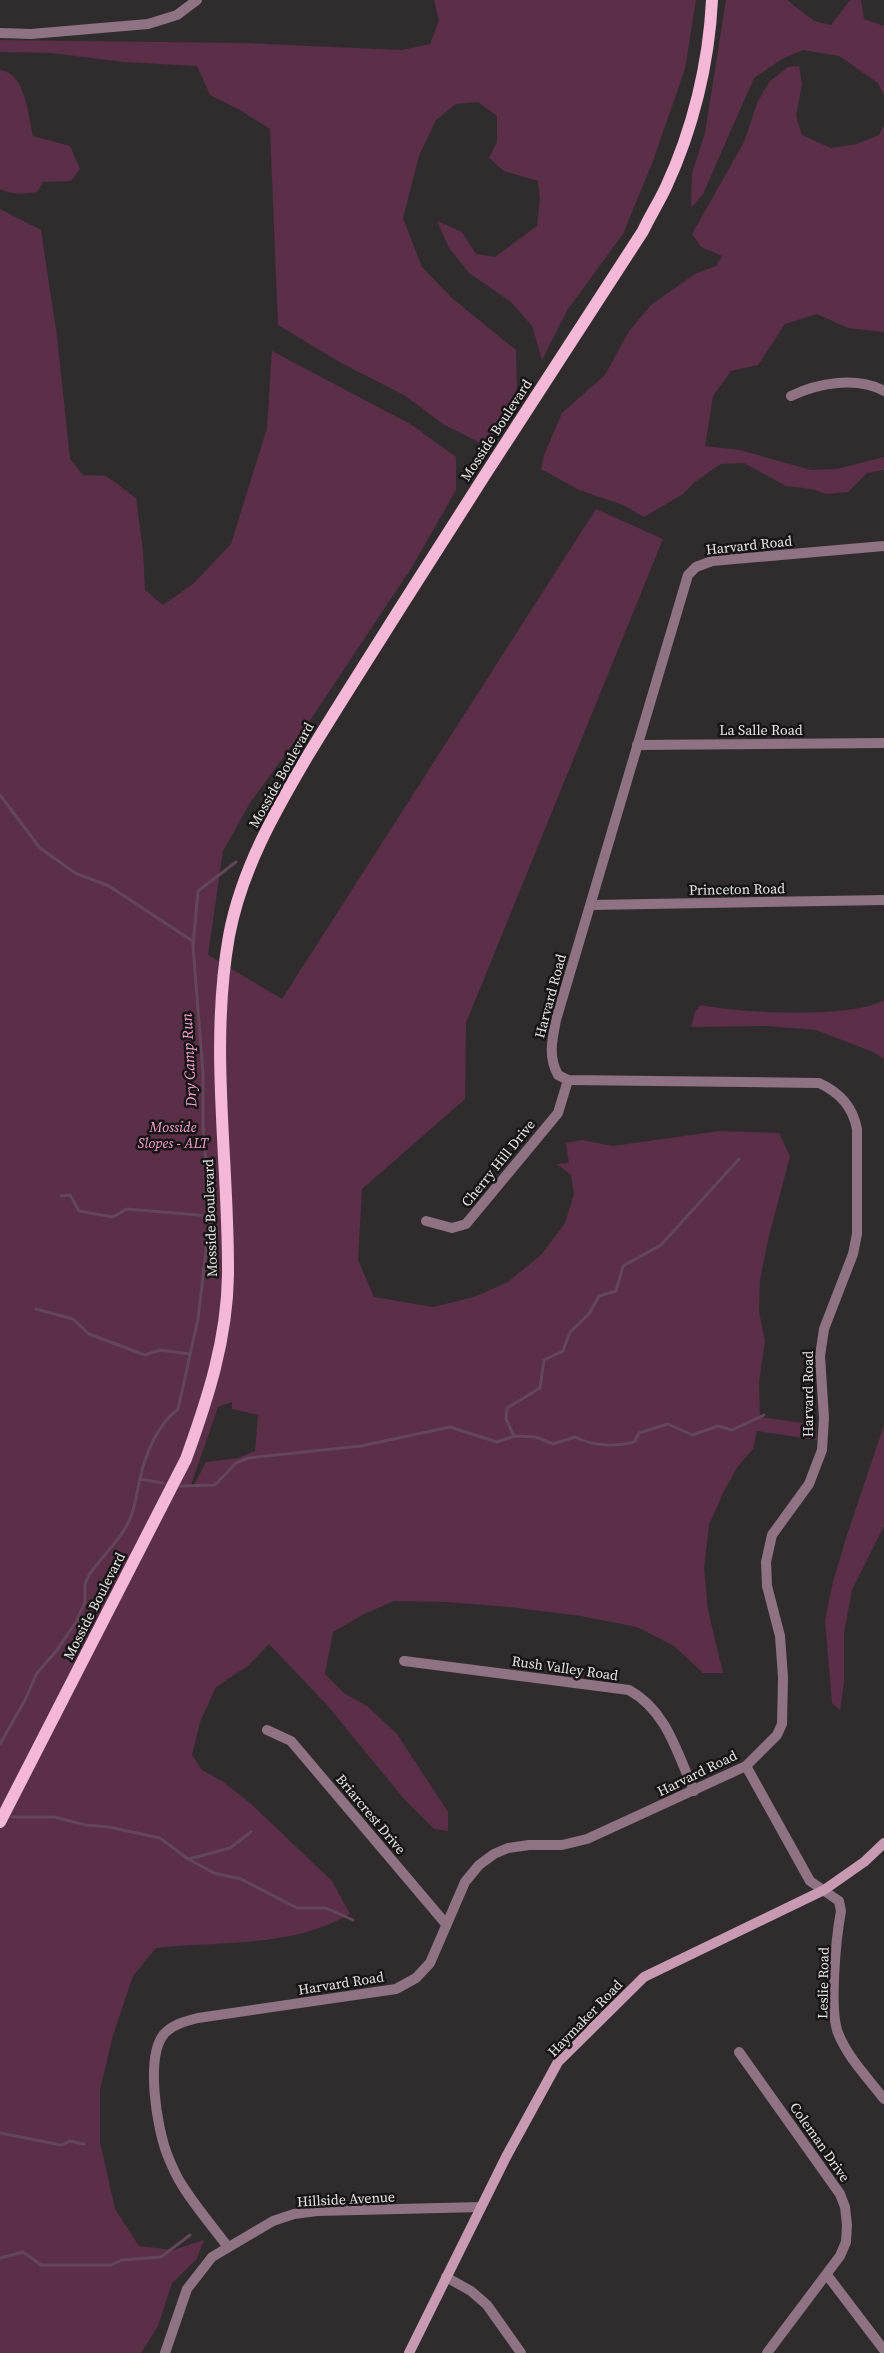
<svg xmlns="http://www.w3.org/2000/svg" width="884" height="2353" viewBox="0 0 884 2353" font-family="'Source Serif 4',serif">
<style>
.green{fill:#5a2f47;fill-rule:evenodd}
.lines{fill:none;stroke-linecap:round;stroke-linejoin:round}
.stream{stroke:#634658;stroke-width:3}
.street{stroke:#8f7382;stroke-width:10}
.secondary{stroke:#c79ab1;stroke-width:10}
.primary{stroke:#f2b8d6;stroke-width:12}
.labels{text-anchor:middle;stroke-width:5;stroke-linejoin:round;paint-order:stroke}
.street-label{font-size:14px;fill:#e9e6e7;stroke:#171516}
.park-label{font-size:14px;font-style:italic;fill:#f9a0d1;stroke:#171516}
.water-label{font-size:15px;font-style:italic;fill:#fda3d5;stroke:#171516}
</style>
<rect width="100%" height="100%" fill="#302c2e"/>
<!-- green -->
<g class="green">
<polygon points="434,0 696,0 685,69 653,161 623,234 568,309 542,360 532,326 511,302 469,273 449,248 437,221 462,232 476,254 495,257 537,226 540,198 538,181 504,171 489,158 497,142 497,116 478,102 456,104 436,120 419,156 403,218 422,267 453,299 516,350 517,388 502,424 484,445 443,424 404,395 341,363 278,325 270,129 240,110 210,95 197,66 124,62 51,53 0,52 0,40 243,43 402,50 430,44 439,21"/>
<polygon points="726,0 787,0 814,21 831,25 850,0 861,0 864,19 884,26 884,96 878,83 839,56 803,50 782,59 754,78 703,194 691,208 692,173 705,133"/>
<polygon points="799,66 802,84 796,116 802,135 831,148 857,144 879,135 884,125 884,332 848,328 817,314 785,324 758,365 731,371 713,396 705,446 740,450 811,470 837,469 884,457 884,470 867,473 848,492 826,494 812,489 786,486 744,463 721,464 695,482 683,494 644,517 623,505 579,490 541,469 544,455 562,413 605,375 629,331 652,304 695,274 716,266 722,256 701,247 692,234 744,142 758,101 770,81 788,67"/>
<path d="M0 70C26 73 28 116 33 136L70 146 80 169 71 181 43 182 37 192C24 194 12 195 0 189Z"/>
<path d="M0 209 41 230 57 337 70 459 83 475 106 476 136 498 143 550 145 590 163 605 193 584 231 544 267 428 272 351 412 425 456 457V490L412 567 309 722 250 803 223 851 208 955 282 999 596 509 663 539 466 1023 465 1099 362 1189 358 1260 374 1297 433 1307 474 1297 508 1282 542 1254 565 1223 574 1194 571 1175 557 1164 569 1163 566 1143 582 1140 613 1146 719 1131 779 1133 790 1156 768 1240 760 1280 759 1312 765 1341 759 1382 760 1417 816 1425 817 1440 757 1431 753 1449 738 1466 723 1493 709 1525 704 1568 708 1610 723 1673H703L674 1646 637 1627 581 1616 509 1607 446 1602 394 1601 364 1614 333 1632 325 1674 344 1693 367 1706 397 1734 448 1812V1831L434 1829 404 1799 327 1705 269 1644 249 1665 216 1687 200 1722 192 1755 202 1770 222 1781 250 1803 332 1881 350 1914C292 1948 221 1941 156 1948L133 1976 113 2035 100 2090V2142L115 2209 139 2246 173 2250 204 2240 196 2260 172 2283 158 2326 141 2353H0ZM232 1402V1409L258 1415 255 1451 238 1458 206 1462 194 1485H191L218 1407Z"/>
<path d="M884 1000V1059L873 1052 816 1030 767 1026 691 1027 695 1012 701 1005C737 1013 853 1019 884 1000Z"/>
<polygon points="884,1425 884,1526 852,1590 844,1633 844,1682 840,1710 832,1703 825,1620 833,1582 846,1538"/>
</g>
<g class="lines">
<!-- stream -->
<g class="stream">
<polyline points="0,795 40,848 75,873 109,886 194,942"/>
<polyline points="61,1196 70,1195 79,1211 113,1217 127,1209 210,1216"/>
<polyline points="36,1309 73,1319 89,1334 145,1355 160,1350 190,1354"/>
<polyline points="514,1436 506,1419 507,1408 540,1388 544,1360 563,1351 570,1332 589,1314 599,1296 616,1291 623,1266 661,1245 739,1159"/>
<polyline points="140,1479 163,1483"/>
<path d="M181 1486 215 1485 236 1463 248 1458 361 1446 450 1427 497 1442 514 1436 536 1437 553 1444 575 1437C593 1446 615 1447 634 1442L639 1433 668 1424 692 1435 718 1426 732 1430 764 1415"/>
<path d="M0 1744 25 1700 37 1673 57 1650 76 1622 85 1602V1584L89 1575C101 1557 119 1542 128 1523 136 1508 136 1494 140 1479 145 1454 158 1424 178 1409L198 1319 210 1216 203 1128V1073L193 946 198 891 236 862"/>
<polyline points="12,1817 54,1817 86,1825 109,1827 160,1838 188,1859 214,1873 241,1879 297,1908 326,1908 353,1920"/>
<polyline points="189,1859 230,1848 251,1832"/>
<polyline points="0,2133 61,2145 70,2141 84,2144"/>
<polyline points="0,2258 23,2252 41,2265 111,2265 122,2260 161,2257 190,2235"/>
</g>
<!-- street -->
<g class="street">
<polyline points="0,33 31,34 148,24 177,15 197,0"/>
<path d="M791 396C818 383 857 376 884 391"/>
<polyline points="637,745 884,743"/>
<polyline points="591,905 884,900"/>
<polyline points="426,1221 452,1228 466,1224 558,1113 568,1080"/>
<path d="M404 1661 629 1690C667 1711 677 1753 694 1791"/>
<polyline points="267,1730 291,1741 446,1924"/>
<path d="M746 1766 810 1881 839 1901 841 1911C836 1938 829 2009 838 2033 848 2058 868 2078 884 2099"/>
<polyline points="739,2052 840,2194 845,2207 847,2225 846,2242 840,2256 767,2353"/>
<path d="M228 2247C213 2227 195 2206 182 2185 176 2176 171 2164 167 2154 157 2128 145 2057 164 2034 173 2024 186 2021 198 2018L396 1989 416 1978 430 1963 465 1882 479 1865 494 1854 508 1848 529 1845H562L587 1839 746 1766 777 1735 782 1724 783 1677 780 1636 767 1586 766 1562 772 1535 809 1484 822 1450 824 1418 820 1356 824 1329 853 1254 857 1234V1129C853 1107 839 1092 819 1083L568 1080 558 1075C548 1057 552 1040 556 1020L688 575 696 567 712 561 884 546"/>
<polyline points="827,2275 884,2350"/>
<polyline points="446,2277 471,2291 487,2305 521,2353"/>
<polyline points="165,2353 187,2289 212,2257 273,2221 294,2214 317,2211 481,2207"/>
</g>
<!-- secondary -->
<polyline class="secondary" points="409,2353 506,2157 558,2062 644,1977 824,1890 864,1862 884,1843"/>
<!-- primary -->
<path class="primary" d="M0 1822 186 1459C208 1398 227 1340 228 1275 229 1162 209 1049 229 936 241 871 274 813 307 757 336 709 367 661 397 613 478 485 560 358 643 231 650 216 659 202 666 187 693 129 709 63 712 0"/>
</g>
<g class="labels">
<!-- street labels -->
<g class="street-label">
<text transform="translate(496 430) rotate(-57)" y="5">Mosside Boulevard</text>
<text transform="translate(749 545) rotate(-6)" y="5">Harvard Road</text>
<text x="761" y="735">La Salle Road</text>
<text transform="translate(281 775) rotate(-61)" y="5">Mosside Boulevard</text>
<text transform="translate(737 889) rotate(-1)" y="5">Princeton Road</text>
<text transform="translate(550 996) rotate(-75)" y="5">Harvard Road</text>
<text transform="translate(498 1163) rotate(-51)" y="5">Cherry Hill Drive</text>
<text transform="translate(210 1218) rotate(-92)" y="5">Mosside Boulevard</text>
<text transform="translate(808 1394) rotate(-90)" y="5">Harvard Road</text>
<text transform="translate(94 1606) rotate(-63)" y="5">Mosside Boulevard</text>
<text transform="translate(565 1668) rotate(8)" y="5">Rush Valley Road</text>
<text transform="translate(697 1773) rotate(-26)" y="5">Harvard Road</text>
<text transform="translate(371 1814) rotate(50)" y="5">Briarcrest Drive</text>
<text transform="translate(341 1983) rotate(-9)" y="5">Harvard Road</text>
<text transform="translate(823 1983) rotate(-89)" y="5">Leslie Road</text>
<text transform="translate(585 2018) rotate(-46)" y="5">Haymaker Road</text>
<text transform="translate(820 2142) rotate(55)" y="5">Coleman Drive</text>
<text transform="translate(346 2199) rotate(-3)" y="5">Hillside Avenue</text>
</g>
<!-- park labels -->
<g class="park-label">
<text x="173" y="1132">Mosside<tspan x="173" dy="16">Slopes - ALT</tspan></text>
</g>
<!-- water labels -->
<g class="water-label">
<text transform="translate(189 1060) rotate(-93)" y="5">Dry Camp Run</text>
</g>
</g>
</svg>
